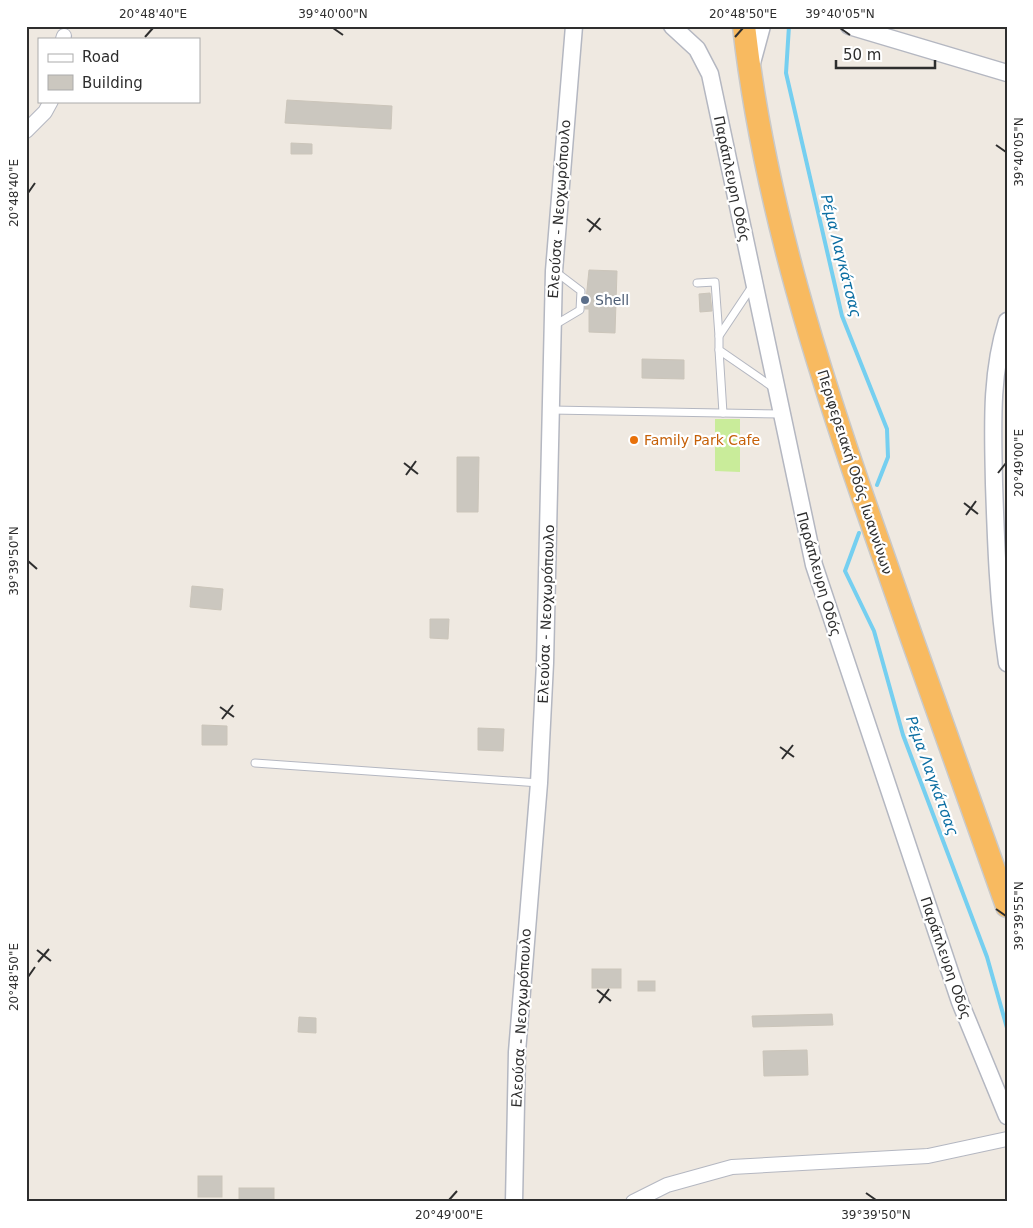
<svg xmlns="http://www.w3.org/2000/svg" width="1033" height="1228" viewBox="0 0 1033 1228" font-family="'DejaVu Sans',sans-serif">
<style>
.pitch{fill:#c9ec9a}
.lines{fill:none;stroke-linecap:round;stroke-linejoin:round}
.stream{stroke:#75cff0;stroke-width:4}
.building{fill:#cbc7bf;stroke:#cbc5ba}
.service-casing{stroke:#b4b7c1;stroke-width:9}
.minor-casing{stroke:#b4b7c1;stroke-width:16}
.tertiary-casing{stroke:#b4b7c1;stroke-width:19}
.trunk-casing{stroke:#c9c9c9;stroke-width:25}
.service{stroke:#fff;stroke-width:7}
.minor{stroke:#fff;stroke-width:14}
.tertiary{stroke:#fff;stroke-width:16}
.trunk{stroke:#f8ba60;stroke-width:22}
.ticks{fill:none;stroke:#2e2e2e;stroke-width:2}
.service-dot{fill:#5c6f8a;stroke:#fff;stroke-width:2}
.food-dot{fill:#e8710a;stroke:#fff;stroke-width:2}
.labels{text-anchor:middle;stroke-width:4.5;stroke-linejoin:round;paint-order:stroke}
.street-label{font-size:14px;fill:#2e2e2e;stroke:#fff}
.service-label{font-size:14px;fill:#4e5e75;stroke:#fff;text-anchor:start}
.food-label{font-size:14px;fill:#c56008;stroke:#fff;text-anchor:start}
.water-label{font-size:15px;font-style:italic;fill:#0d6fa3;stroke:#fff}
.neatline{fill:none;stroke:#2e2e2e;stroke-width:2}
.ticks-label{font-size:12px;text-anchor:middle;fill:#2e2e2e}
</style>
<rect width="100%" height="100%" fill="#efe9e1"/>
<!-- pitch -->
<polygon class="pitch" points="715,419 740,419 740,472 715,471"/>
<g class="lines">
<!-- stream -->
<g class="stream">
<polyline points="789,26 786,73 842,316 887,429 888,457 877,485"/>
<polyline points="859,533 845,571 874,631 903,735 987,957 1007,1028"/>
</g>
</g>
<!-- building -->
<g class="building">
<polygon points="287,100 392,106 391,129 285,123"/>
<polygon points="291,143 312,144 312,154 291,154"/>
<polygon points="589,270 617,271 615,333 589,332 589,309 585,309"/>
<polygon points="710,293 712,311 700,312 699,294"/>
<polygon points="642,359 684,360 684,379 642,378"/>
<polygon points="457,457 479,457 478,512 457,512"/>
<polygon points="192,586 223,589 221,610 190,607"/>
<polygon points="430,619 449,619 448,639 430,638"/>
<polygon points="202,725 227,726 227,745 202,745"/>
<polygon points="478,728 504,729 503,751 478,750"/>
<rect x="592" y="969" width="29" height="19"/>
<rect x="638" y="981" width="17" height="10"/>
<polygon points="832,1014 833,1025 753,1027 752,1016"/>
<polygon points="299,1017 316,1018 316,1033 298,1032"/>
<polygon points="807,1050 808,1075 764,1076 763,1051"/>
<rect x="198" y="1176" width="24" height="21"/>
<rect x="239" y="1188" width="35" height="14"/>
</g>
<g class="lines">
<!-- service casing -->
<g class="service-casing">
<g id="service">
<polyline points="697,283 715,282 719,336"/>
<polyline points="753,285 719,336 719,350 774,388"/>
<polyline points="553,326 580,310 581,291 556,272"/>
<polyline points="719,350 723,413"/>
<polyline points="551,410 782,414"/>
<polyline points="255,763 539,783"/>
</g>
</g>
<!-- minor casing -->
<g class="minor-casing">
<g id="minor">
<polyline points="63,39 64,36"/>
<polyline points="26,131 45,112 51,101"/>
<polyline points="633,1202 667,1185 732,1167 928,1156 1007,1139"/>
</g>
</g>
<!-- tertiary casing -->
<g class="tertiary-casing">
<g id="tertiary">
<polyline points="672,26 697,49 710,74 814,565 960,1002 1007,1116"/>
<polyline points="849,26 1007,73"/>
<polyline points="752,63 762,26"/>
<path d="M1007 321C990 375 993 428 994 484 996 544 998 603 1007 663"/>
<polyline points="514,1202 517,1052 539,783 545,663 554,271 574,26"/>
</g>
</g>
<!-- trunk casing -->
<g class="trunk-casing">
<path id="trunk" d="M744 26C764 203 820 377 879 544 921 665 964 786 1007 906"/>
</g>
<!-- service -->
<use href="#service" class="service"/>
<!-- minor -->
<use href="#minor" class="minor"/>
<!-- tertiary -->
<use href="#tertiary" class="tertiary"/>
<!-- trunk -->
<use href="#trunk" class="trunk"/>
</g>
<!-- ticks -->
<path class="ticks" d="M333 28 343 35M840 28 850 35M145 37 153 28M735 37 743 28M996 145 1006 152M28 193 35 183M587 219 601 230M589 232 600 218M404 463 418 474M998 473 1006 463M406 475 416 461M964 503 978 514M966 515 976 501M28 561 37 569M220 707 234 717M222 719 233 705M780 747 794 757M782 759 793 745M996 909 1006 916M37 950 51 961M38 962 49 949M28 977 35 967M597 990 611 1001M599 1003 609 989M866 1193 876 1200M449 1200 457 1191"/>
<!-- markers -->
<circle class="service-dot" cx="585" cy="300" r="5"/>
<circle class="food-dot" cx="634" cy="440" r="5"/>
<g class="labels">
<!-- street labels -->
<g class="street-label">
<text transform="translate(732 179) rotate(78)" y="5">Παράπλευρη Οδός</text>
<text transform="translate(559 209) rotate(-86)" y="5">Ελεούσα - Νεοχωρόπουλο</text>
<text transform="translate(855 472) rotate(72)" y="5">Περιφερειακή Οδός Ιωαννίνων</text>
<text transform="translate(819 574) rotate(74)" y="5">Παράπλευρη Οδός</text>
<text transform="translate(546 614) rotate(-88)" y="5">Ελεούσα - Νεοχωρόπουλο</text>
<text transform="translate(946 958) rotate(71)" y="5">Παράπλευρη Οδός</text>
<text transform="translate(521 1018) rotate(-87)" y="5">Ελεούσα - Νεοχωρόπουλο</text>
</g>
<!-- service labels -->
<g class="service-label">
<text x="595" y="305">Shell</text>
</g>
<!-- food labels -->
<g class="food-label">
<text x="644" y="445">Family Park Cafe</text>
</g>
<!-- water labels -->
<g class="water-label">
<text transform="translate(841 256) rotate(76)" y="5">Ρέμα Λαγκάτσας</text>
<text transform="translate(932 776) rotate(70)" y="5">Ρέμα Λαγκάτσας</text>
</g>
</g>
<!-- border -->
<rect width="1033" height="1228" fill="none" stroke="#ffffff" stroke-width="55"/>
<!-- legend -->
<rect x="38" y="38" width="162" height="65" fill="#ffffff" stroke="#ababab"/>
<rect x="48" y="54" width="25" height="8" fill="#ffffff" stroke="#ababab"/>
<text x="82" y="62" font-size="15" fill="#2e2e2e">Road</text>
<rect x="48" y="75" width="25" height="15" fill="#cbc7bf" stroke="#ababab"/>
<text x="82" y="88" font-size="15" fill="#2e2e2e">Building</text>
<!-- scale -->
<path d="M836 60v8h99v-8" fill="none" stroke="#2e2e2e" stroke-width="2.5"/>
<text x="843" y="60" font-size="15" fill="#2e2e2e" stroke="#ffffff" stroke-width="4" paint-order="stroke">50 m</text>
<rect x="28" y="28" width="978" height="1172" class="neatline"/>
<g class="ticks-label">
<text x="153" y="18">20°48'40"E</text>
<text x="333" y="18">39°40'00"N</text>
<text x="743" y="18">20°48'50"E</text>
<text x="840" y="18">39°40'05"N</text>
<text transform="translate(1019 152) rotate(-90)" y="4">39°40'05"N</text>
<text transform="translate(14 193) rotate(-90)" y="4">20°48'40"E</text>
<text transform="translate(1019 463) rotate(-90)" y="4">20°49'00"E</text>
<text transform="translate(14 561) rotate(-90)" y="4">39°39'50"N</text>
<text transform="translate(1019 916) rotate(-90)" y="4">39°39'55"N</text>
<text transform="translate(14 977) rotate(-90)" y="4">20°48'50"E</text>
<text x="449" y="1219">20°49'00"E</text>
<text x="876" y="1219">39°39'50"N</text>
</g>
</svg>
